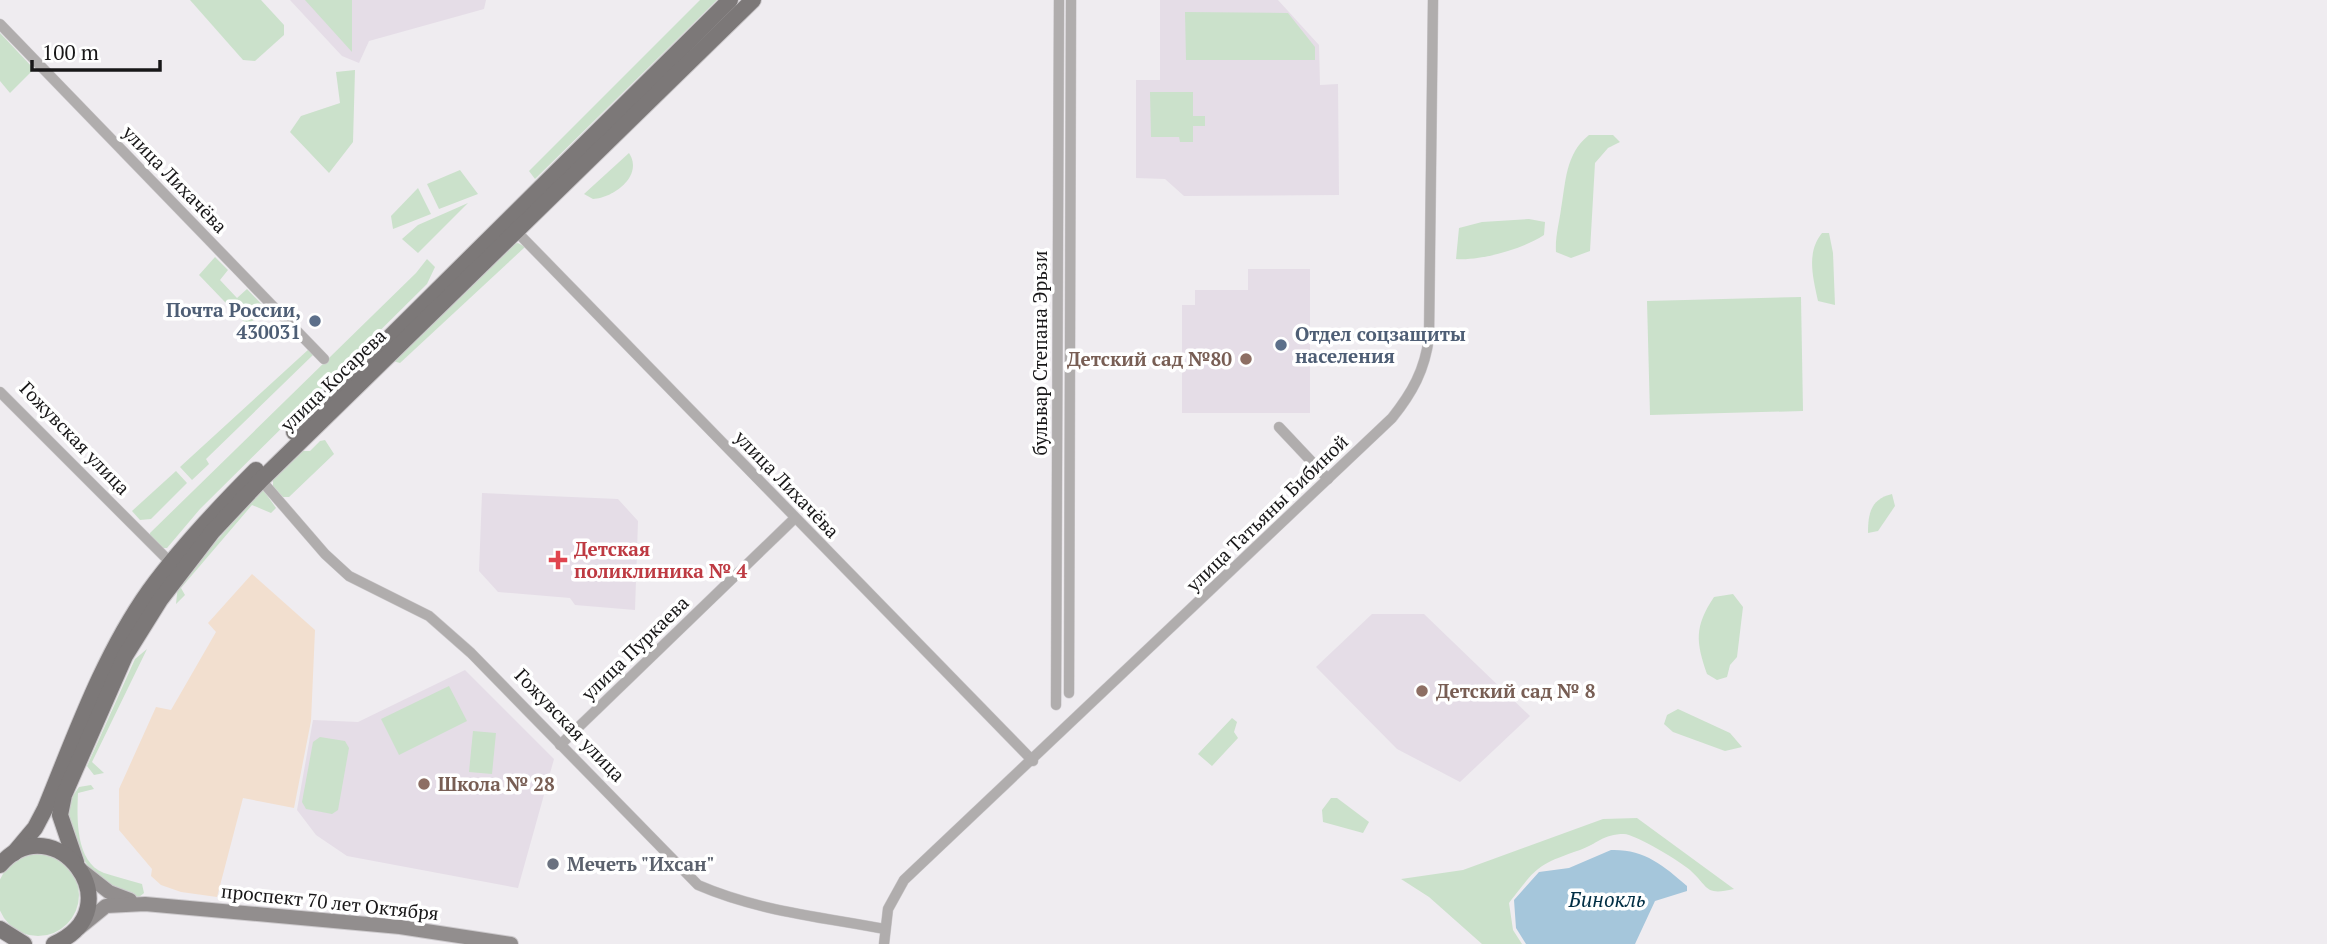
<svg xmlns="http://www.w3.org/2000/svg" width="2327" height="944" viewBox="0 0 2327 944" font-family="'PT Serif',serif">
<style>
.commercial{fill:#f2dfcf}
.built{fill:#e5dde7}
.green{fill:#cbe1cb}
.water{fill:#a5c6db}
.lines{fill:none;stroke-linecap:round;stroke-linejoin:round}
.street-casing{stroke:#cdcacd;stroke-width:11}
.secondary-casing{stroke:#cdcacd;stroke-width:16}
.primary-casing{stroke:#cdcacd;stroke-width:18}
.street{stroke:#b0adad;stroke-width:10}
.secondary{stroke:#928e8e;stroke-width:14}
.primary{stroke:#7c7878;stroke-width:16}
.service-dot{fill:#5c6f8a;stroke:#fff;stroke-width:2.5}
.education-dot{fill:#8d6e63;stroke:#fff;stroke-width:2.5}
.health-dot{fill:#e0444e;stroke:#fff;stroke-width:2.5}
.worship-dot{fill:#6b7280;stroke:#fff;stroke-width:2.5}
.labels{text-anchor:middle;stroke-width:7;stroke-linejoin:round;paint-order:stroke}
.street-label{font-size:19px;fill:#181718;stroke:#fff}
.service-label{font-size:19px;font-weight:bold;fill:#4e5e75;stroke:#fff;text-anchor:end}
.education-label{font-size:19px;font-weight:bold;fill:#785e54;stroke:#fff;text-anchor:start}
.health-label{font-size:19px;font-weight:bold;fill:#be3a42;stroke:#fff;text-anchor:start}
.worship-label{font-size:19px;font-weight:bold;fill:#5b616d;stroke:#fff;text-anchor:start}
.water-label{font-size:21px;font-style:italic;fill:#012e44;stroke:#fff}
</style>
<rect width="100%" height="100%" fill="#efecf0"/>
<!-- commercial -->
<polygon class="commercial" points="252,574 315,630 311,721 294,808 243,798 217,897 181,892 161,885 151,876 152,869 119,830 119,789 156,707 171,710 216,632 208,623"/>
<!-- built -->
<g class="built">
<polygon points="290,0 486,0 484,9 369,41 359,63 342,56"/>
<polygon points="1160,0 1278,0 1319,45 1320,85 1338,84 1339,195 1184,196 1165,179 1136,178 1136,80 1160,80"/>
<polygon points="1248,269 1310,269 1310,413 1182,413 1182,305 1195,305 1195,290 1248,290"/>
<polygon points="482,493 618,499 638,521 635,610 575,605 570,598 498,592 479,571"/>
<polygon points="1372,614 1424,614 1530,716 1460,782 1397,749 1316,667"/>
<polygon points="465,670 554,759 518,888 347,856 316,835 297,810 313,720 358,722"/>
</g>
<!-- green -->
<g class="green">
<polygon points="190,0 261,0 284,25 284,35 255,61 243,60"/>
<polygon points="305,0 352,0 352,52"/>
<polygon points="700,0 717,0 535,179 529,171"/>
<polygon points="1185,12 1288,13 1315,47 1315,60 1186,60"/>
<polygon points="0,33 34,69 10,93 0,81"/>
<polygon points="355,70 353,142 329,173 290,132 301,116 340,103 336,72"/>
<polygon points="1150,92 1193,92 1193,116 1205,116 1205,126 1193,126 1193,142 1180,142 1179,137 1151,137"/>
<path d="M1589 135H1613L1620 142 1608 148 1595 163 1590 251 1571 258 1556 252C1555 237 1559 224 1561 209 1566 182 1565 154 1589 135Z"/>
<path d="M629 153C644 176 613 198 593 199L584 194Z"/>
<polygon points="460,170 478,194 439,209 427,184"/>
<polygon points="418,188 431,214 393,229 391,216"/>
<polygon points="468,203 418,253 402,239 418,225"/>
<path d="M1529 219 1545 222 1544 235C1523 249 1480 261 1456 259L1459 228 1482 222Z"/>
<path d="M1822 233H1829L1833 253 1835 305 1818 301C1813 277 1806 253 1822 233Z"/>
<polygon points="518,243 525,247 400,363 393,361 513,244"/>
<polygon points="215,257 228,270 220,280 237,298 247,289 267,310 247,325 199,275"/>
<polygon points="427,259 435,267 427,284 200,509 167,548 159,548 150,539 150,533 416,273"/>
<polygon points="1801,297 1803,411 1650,415 1647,301"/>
<polygon points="309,349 314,354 206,459 209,464 192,480 180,467"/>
<polygon points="325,440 334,454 289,497 283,497 273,486 273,480 302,451 310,451 320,441"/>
<polygon points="176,471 187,483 151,519 140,520 132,511"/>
<polygon points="260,491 264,491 276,508 271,513 252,505 181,588 185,595 176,604 178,585"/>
<path d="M1892 494 1895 506 1878 531 1868 533C1868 513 1871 499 1892 494Z"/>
<path d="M1733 594 1743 607 1737 657 1730 665 1727 677 1717 680 1707 674C1696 642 1694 627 1714 597Z"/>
<polygon points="147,649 92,762 104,773 94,775 87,766 135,659"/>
<polygon points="449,686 467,721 399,755 381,719"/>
<polygon points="1678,709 1730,733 1742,747 1725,751 1673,732 1664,724 1667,715"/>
<polygon points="1232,718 1237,722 1234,732 1238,738 1212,766 1198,754"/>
<polygon points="473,731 496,733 492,774 469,772"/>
<polygon points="320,737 345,741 349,748 338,810 332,814 306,809 302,802 313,742"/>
<path d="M91 785 94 789 78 793C77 817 75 862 104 873 116 877 129 880 142 884L144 893 139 897C133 896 123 896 117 893 96 884 67 840 67 817 67 806 73 795 79 787Z"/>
<polygon points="1331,798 1337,798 1369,822 1363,833 1323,822 1322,810"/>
<path d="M1637 818 1734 889C1704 896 1709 887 1690 870 1681 862 1635 834 1624 834 1603 834 1597 844 1580 850 1536 865 1537 867 1509 903L1513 930 1522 944H1482L1429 897 1401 879 1463 870 1603 819Z"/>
<circle cx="38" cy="895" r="41"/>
</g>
<!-- water -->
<path class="water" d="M1611 850C1644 849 1663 865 1687 886V891L1655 901 1635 944H1526L1516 928 1514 900 1539 872 1569 868Z"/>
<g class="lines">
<!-- street casing -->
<g class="street-casing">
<g id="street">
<polyline points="0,24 324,359"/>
<polyline points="517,232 1033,761"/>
<polyline points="0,392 171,563"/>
<polyline points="1279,427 1328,479"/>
<path d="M261 480 325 554 349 576 429 616 471 653 698 885C758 911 821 917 885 929"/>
<polyline points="1069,693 1071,0"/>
<polyline points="1056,705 1059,0"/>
<polyline points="560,745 795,518"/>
<path d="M884 944 888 909 904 880 1392 418C1412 393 1425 370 1429 337L1433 0"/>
</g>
</g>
<!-- secondary casing -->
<g class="secondary-casing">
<g id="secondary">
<polyline points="81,870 109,892 130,900"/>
<polyline points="79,928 106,906 145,904 400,927 511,944"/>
</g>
</g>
<!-- primary casing -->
<g class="primary-casing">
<g id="primary">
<polyline points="294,432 730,0"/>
<path d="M14 853 35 828 45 809C75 736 103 656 149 591 181 547 218 508 256 470"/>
<polyline points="76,862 60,815 64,795 125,656 160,600 213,531 261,480 753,0"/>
<path d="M0 865C54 803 136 908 54 944"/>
<polyline points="0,929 24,944"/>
</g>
</g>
<!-- street -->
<use href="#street" class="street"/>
<!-- secondary -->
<use href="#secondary" class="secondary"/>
<!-- primary -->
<use href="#primary" class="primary"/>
</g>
<!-- markers -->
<g class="service-dot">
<circle cx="315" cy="321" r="7"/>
<circle cx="1281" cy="345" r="7"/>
</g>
<g class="education-dot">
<circle cx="1246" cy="359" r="7"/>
<circle cx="1422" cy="691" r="7"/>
<circle cx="424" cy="784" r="7"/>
</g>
<path class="health-dot" d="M554.5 549.5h7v7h7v7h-7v7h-7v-7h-7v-7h7z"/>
<circle class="worship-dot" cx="553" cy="864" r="7"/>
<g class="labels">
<!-- street labels -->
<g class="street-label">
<text transform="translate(175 179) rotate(46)" y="7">улица Лихачёва</text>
<text transform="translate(1040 353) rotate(-90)" y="7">бульвар Степана Эрьзи</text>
<text transform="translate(333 380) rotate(-44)" y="7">улица Косарева</text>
<text transform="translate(75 438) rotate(46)" y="7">Гожувская улица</text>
<text transform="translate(787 484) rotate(46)" y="7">улица Лихачёва</text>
<text transform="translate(1267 513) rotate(-44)" y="7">улица Татьяны Бибиной</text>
<text transform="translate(635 648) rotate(-44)" y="7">улица Пуркаева</text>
<text transform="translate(570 725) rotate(46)" y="7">Гожувская улица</text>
<text transform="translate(330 902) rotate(6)" y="7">проспект 70 лет Октября</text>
</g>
<!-- service labels -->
<g class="service-label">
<text x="301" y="317">Почта России,<tspan x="301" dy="22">430031</tspan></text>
<text x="1295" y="341" text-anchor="start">Отдел соцзащиты<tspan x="1295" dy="22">населения</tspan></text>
</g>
<!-- education labels -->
<g class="education-label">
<text x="1232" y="366" text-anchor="end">Детский сад №80</text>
<text x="1436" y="698">Детский сад № 8</text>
<text x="438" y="791">Школа № 28</text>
</g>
<!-- health labels -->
<g class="health-label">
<text x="574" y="556">Детская<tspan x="574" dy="22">поликлиника № 4</tspan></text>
</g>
<!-- worship labels -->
<g class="worship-label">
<text x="567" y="871">Мечеть "Ихсан"</text>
</g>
<!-- water labels -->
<g class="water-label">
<text x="1607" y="907">Бинокль</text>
</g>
</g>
<!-- scale -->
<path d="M32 60v10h128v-10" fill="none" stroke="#181718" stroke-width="3.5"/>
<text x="42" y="60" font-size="21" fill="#181718" stroke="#ffffff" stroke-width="5" paint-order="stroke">100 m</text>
</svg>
